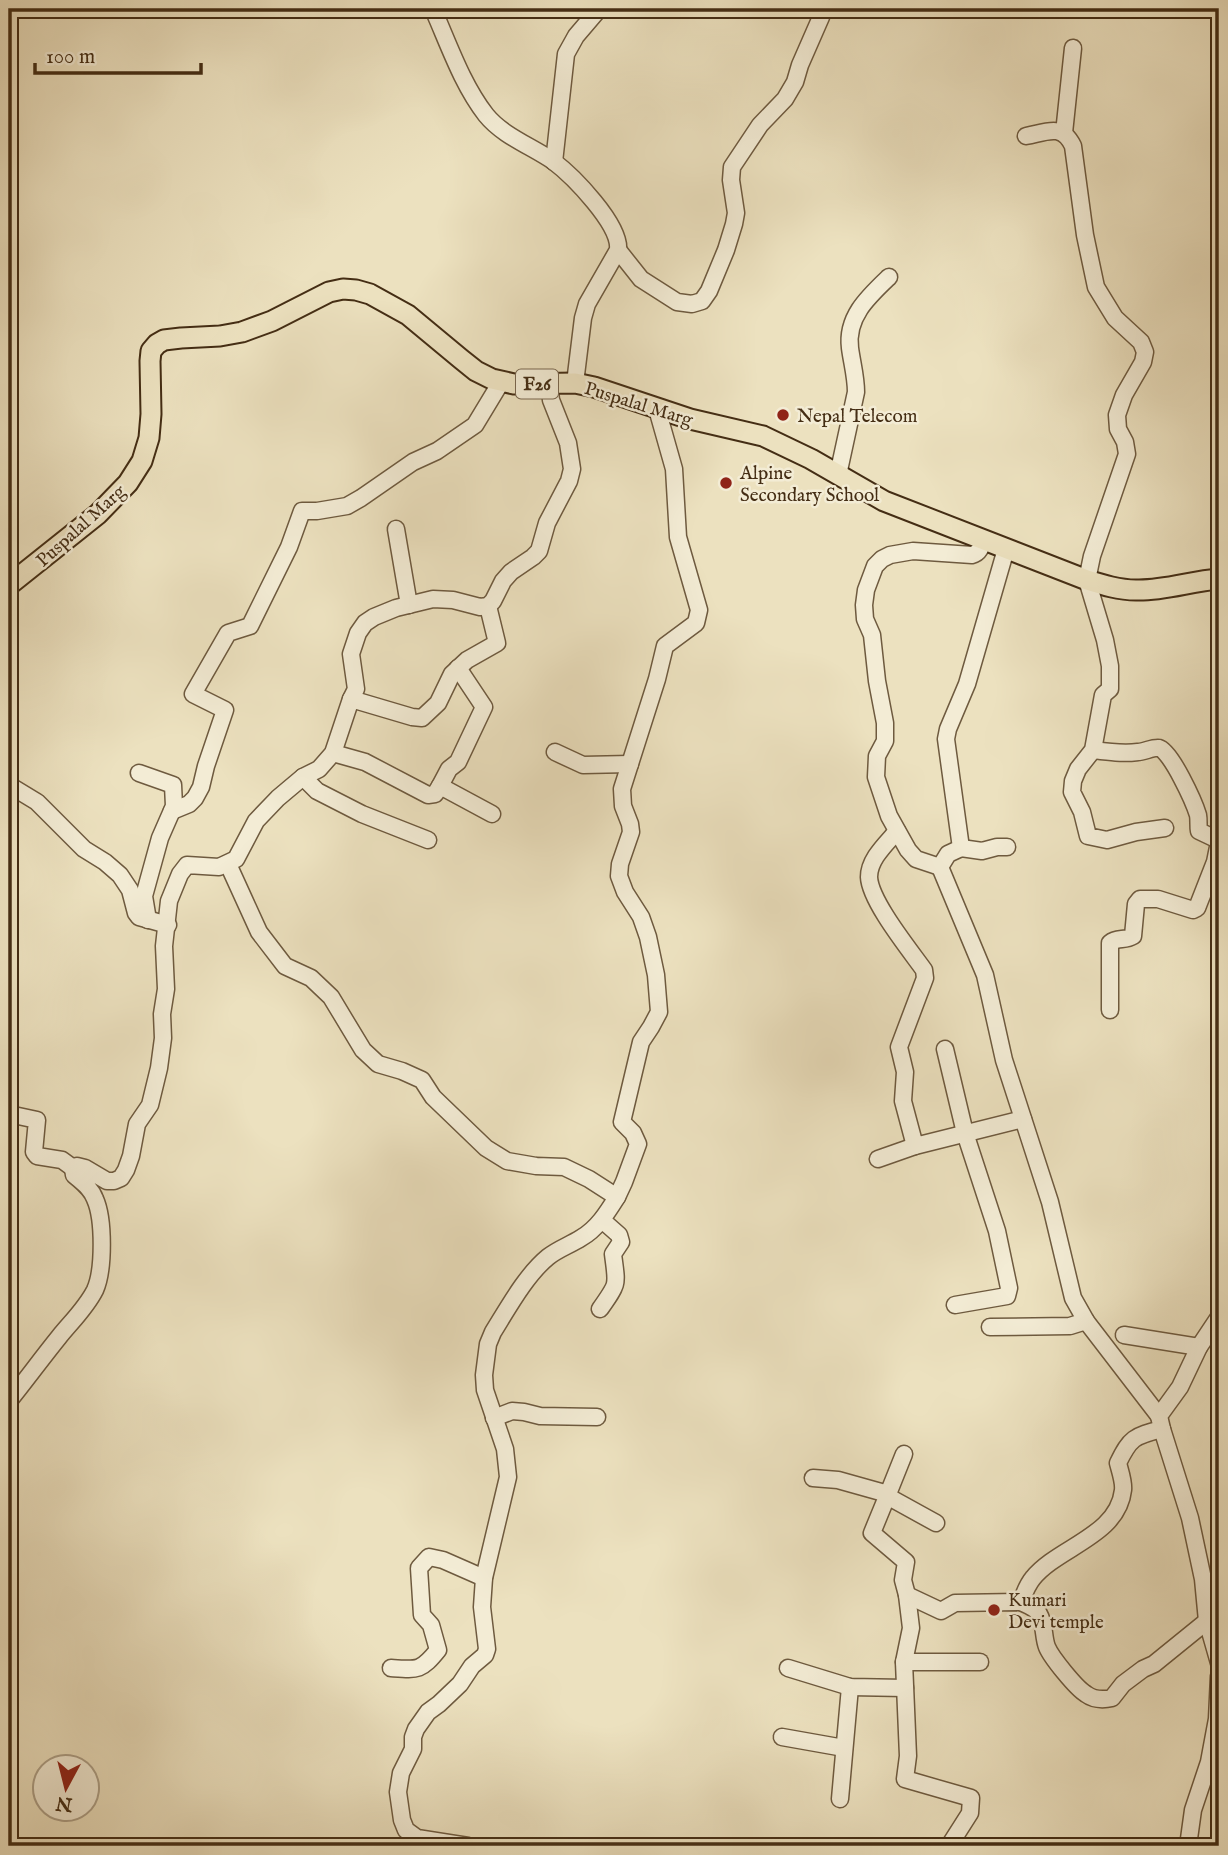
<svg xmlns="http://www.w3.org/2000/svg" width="1228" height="1855" viewBox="0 0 1228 1855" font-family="'IM FELL English',serif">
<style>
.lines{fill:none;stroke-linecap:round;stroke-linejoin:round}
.minor-casing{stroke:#6e5a3f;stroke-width:19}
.major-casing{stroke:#442d14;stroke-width:23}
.minor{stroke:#f3ecd5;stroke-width:16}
.major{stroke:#ece1bf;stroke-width:19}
.poi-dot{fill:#8f2418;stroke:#f3ecd5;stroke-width:2.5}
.labels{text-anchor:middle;stroke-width:5;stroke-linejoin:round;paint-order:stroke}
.shield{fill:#f3ecd5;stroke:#78664e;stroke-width:2}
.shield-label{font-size:18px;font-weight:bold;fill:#442d14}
.street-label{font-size:19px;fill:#442d14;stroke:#f3ecd5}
.poi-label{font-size:19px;fill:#442d14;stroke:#f3ecd5;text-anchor:start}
</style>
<rect width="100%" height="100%" fill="#ece1bf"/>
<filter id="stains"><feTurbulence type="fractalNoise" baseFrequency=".00286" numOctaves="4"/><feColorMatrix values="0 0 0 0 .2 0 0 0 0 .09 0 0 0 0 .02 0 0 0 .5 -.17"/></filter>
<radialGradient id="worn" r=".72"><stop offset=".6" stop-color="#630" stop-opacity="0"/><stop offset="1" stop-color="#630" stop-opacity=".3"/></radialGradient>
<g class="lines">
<!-- minor casing -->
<g class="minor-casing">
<g id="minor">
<path d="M433 9C449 45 462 84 486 115 503 136 531 146 553 161 573 176 621 225 618 250L587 304 583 318 575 383"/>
<polyline points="1064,133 1073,48"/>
<path d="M1026 136C1047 132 1062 123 1073 146L1085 235 1096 287 1115 318 1141 342 1145 352 1143 362 1124 395 1117 415 1118 429 1125 442 1127 454 1092 556 1087 580 1105 640 1110 666V689L1103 695 1093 750 1078 769 1073 781 1072 792 1082 812 1088 836 1107 840 1136 832 1165 828"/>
<polyline points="554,162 566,54 576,36 599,9"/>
<polyline points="618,250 641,279 677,302 692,304 702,301 709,291 726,250 734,224 736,213 731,180 732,167 760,125 785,99 795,82 800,65 821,17 822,9"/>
<path d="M838 475 856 392C856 377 852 363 850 348 846 317 868 297 889 277"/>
<polyline points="396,529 409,605"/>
<polyline points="1006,549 967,684 948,729 946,739 961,848 948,854 940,867 985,975 1004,1060 1050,1202 1073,1298 1086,1321 1159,1416"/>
<polyline points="351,699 412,717 422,718 438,703 452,674 467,660 497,643 488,606"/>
<path d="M1093 750C1108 752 1122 754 1138 752 1144 752 1153 747 1159 748 1171 751 1194 802 1198 815 1199 820 1198 826 1199 831L1218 840 1219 842 1215 862 1197 908 1193 910 1158 899H1140L1136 904 1133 936C1125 941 1117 937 1110 943V1010"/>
<polyline points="555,752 583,765 630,764"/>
<polyline points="333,753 365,762 428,795 435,794 440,786 492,814"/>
<polyline points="139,773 173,785 174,806 160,838 144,896 148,920"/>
<polyline points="303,777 317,791 362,814 428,840"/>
<polyline points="9,785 37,802 84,849 105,862 120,875 130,890 136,913 139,917 168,925"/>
<polyline points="440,786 449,769 458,762 484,707 458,668"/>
<polyline points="172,811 189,804 195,798 201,787 206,766 225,710 193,694 228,633 250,626 289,547 302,511 317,511 347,506 361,498 413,462 437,451 475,425 501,382"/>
<path d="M897 831C886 844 869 859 869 877 870 901 909 949 924 970L925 978 899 1047 905 1072 903 1101 915 1146 1023 1119"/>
<polyline points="961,848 982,851 997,847 1007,847"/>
<path d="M228 864 259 932 285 966 311 978 331 997 363 1050 378 1064 402 1071 422 1080 433 1097 486 1148 507 1161 536 1166 564 1167 589 1179 617 1197C607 1213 597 1229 581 1238 570 1245 558 1249 548 1257 526 1275 508 1308 493 1332L488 1344 484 1375 485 1390 505 1449 508 1477 484 1578 482 1607 487 1649 485 1655 472 1666 460 1684 439 1704 428 1712 416 1729 413 1737V1749L401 1773 398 1792 402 1820 406 1830 417 1838 468 1846"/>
<path d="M940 867 916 859 908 850 889 816 876 777 877 756 885 741V723L877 681 872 635 865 619 864 605 866 590 875 566 882 559 890 555 913 551 972 555C980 553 981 547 983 539"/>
<polyline points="945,1049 965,1133 997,1231 1009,1288 1007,1296 955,1305"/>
<polyline points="9,1114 37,1120 34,1152 37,1156 62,1160 73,1168"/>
<polyline points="878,1159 915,1146"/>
<polyline points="617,1197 624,1182 638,1144 633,1133 622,1122 641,1042 651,1027 659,1012 656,975 648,937 641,917 625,892 619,876 620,864 631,832 630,824 623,806 622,789 657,679 665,646 696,623 699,610 678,537 674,469 657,409"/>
<path d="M600 1309C619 1282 617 1286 613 1254L621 1242 619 1235 602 1220"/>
<polyline points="1219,1317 1199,1347 1180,1387 1159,1416 1162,1429 1190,1518 1203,1579 1207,1621 1219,1663"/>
<polyline points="990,1327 1070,1326 1086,1321"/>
<polyline points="1124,1335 1199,1347"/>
<path d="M9 1401C26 1380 42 1358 59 1337 71 1322 86 1308 95 1290 104 1270 104 1219 95 1199 91 1188 82 1182 74 1175L73 1168 77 1166 85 1168 107 1181H114L121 1178 126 1170 131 1156 137 1124 150 1105 159 1068 163 1038 162 1014 166 989 164 946 169 901 180 874 187 865 219 867 236 859 256 821 278 798 303 777 319 769 333 753 351 699 356 689 351 654 358 633 365 623 374 617 396 608 433 599 453 600 480 607 488 606 493 601 503 581 511 572 533 557 539 551 547 523 569 481 572 469 568 443 551 400 549 383"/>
<polyline points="494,1418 512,1411 524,1412 540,1416 597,1417"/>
<polyline points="813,1478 838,1480 888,1494 872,1533 906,1562 903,1580 907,1595 911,1628 904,1662 908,1756 905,1779 971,1798 970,1813 949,1846"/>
<polyline points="888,1494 904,1454"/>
<polyline points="887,1496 936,1523"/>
<path d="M907 1595 941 1611 955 1603 1021 1602C1027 1605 1036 1608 1039 1614 1045 1624 1043 1637 1047 1647 1051 1657 1076 1688 1086 1694 1094 1700 1103 1700 1112 1698L1123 1684 1143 1669 1154 1664 1207 1621"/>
<path d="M1021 1602C1024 1594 1027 1585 1033 1578 1058 1547 1118 1536 1123 1490 1124 1482 1120 1471 1118 1463 1130 1438 1134 1436 1162 1429"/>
<polyline points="904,1662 980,1662"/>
<path d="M391 1668C418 1670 421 1671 438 1650L431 1625 422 1615 419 1568 429 1557 443 1560 484 1578"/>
<polyline points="788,1668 850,1687 905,1688"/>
<polyline points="782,1737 844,1748"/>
<polyline points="840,1799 850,1687"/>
<polyline points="1188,1846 1193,1810 1209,1762 1217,1719 1219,1676"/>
</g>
</g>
<!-- major casing -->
<g class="major-casing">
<path id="major" d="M9 585 98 514 128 483 142 461 149 438 151 414 150 361 151 351 157 344 164 340 181 338 220 336 242 332 272 321 329 292 343 289 356 290 370 294 408 315 461 359 476 371 492 379 514 384 575 383 594 387 690 419 763 436 811 459 884 501 1087 580C1103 585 1119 590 1136 590 1164 591 1191 581 1219 579"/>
</g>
<!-- minor -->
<use href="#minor" class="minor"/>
<!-- major -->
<use href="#major" class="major"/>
</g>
<!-- markers -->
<g class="poi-dot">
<circle cx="783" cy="415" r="7"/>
<circle cx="726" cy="483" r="7"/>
<circle cx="994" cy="1610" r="7"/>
</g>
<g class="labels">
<!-- shield labels -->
<rect class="shield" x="516" y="369.5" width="42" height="29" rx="5"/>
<g class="shield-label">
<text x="537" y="390">F26</text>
</g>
<!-- street labels -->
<g class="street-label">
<text transform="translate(639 403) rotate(17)" y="7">Puspalal Marg</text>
<text transform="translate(80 525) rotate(-42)" y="7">Puspalal Marg</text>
</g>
<!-- poi labels -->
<g class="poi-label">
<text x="797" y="422">Nepal Telecom</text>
<text x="740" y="479">Alpine<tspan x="740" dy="22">Secondary School</tspan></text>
<text x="1008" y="1606">Kumari<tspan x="1008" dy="22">Devi temple</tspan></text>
</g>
</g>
<!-- margin -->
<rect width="1228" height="1855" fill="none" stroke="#ece1bf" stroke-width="35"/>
<rect x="10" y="10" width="1207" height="1834" fill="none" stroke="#442d14" stroke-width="3.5"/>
<rect x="18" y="18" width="1193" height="1820" fill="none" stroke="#442d14" stroke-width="2"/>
<!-- north arrow -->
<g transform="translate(66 1788) rotate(187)"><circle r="33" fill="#f3ecd5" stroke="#ada088" stroke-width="2"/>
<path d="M0-5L12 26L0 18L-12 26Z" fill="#8f2418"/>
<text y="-10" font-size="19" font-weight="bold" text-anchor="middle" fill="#442d14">N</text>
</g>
<!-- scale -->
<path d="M35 63v10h166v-10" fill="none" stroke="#442d14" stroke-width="3.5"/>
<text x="46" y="63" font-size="21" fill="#442d14" stroke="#f3ecd5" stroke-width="5" paint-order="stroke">100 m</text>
<rect width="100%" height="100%" filter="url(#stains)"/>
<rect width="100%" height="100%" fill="url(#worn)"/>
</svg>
